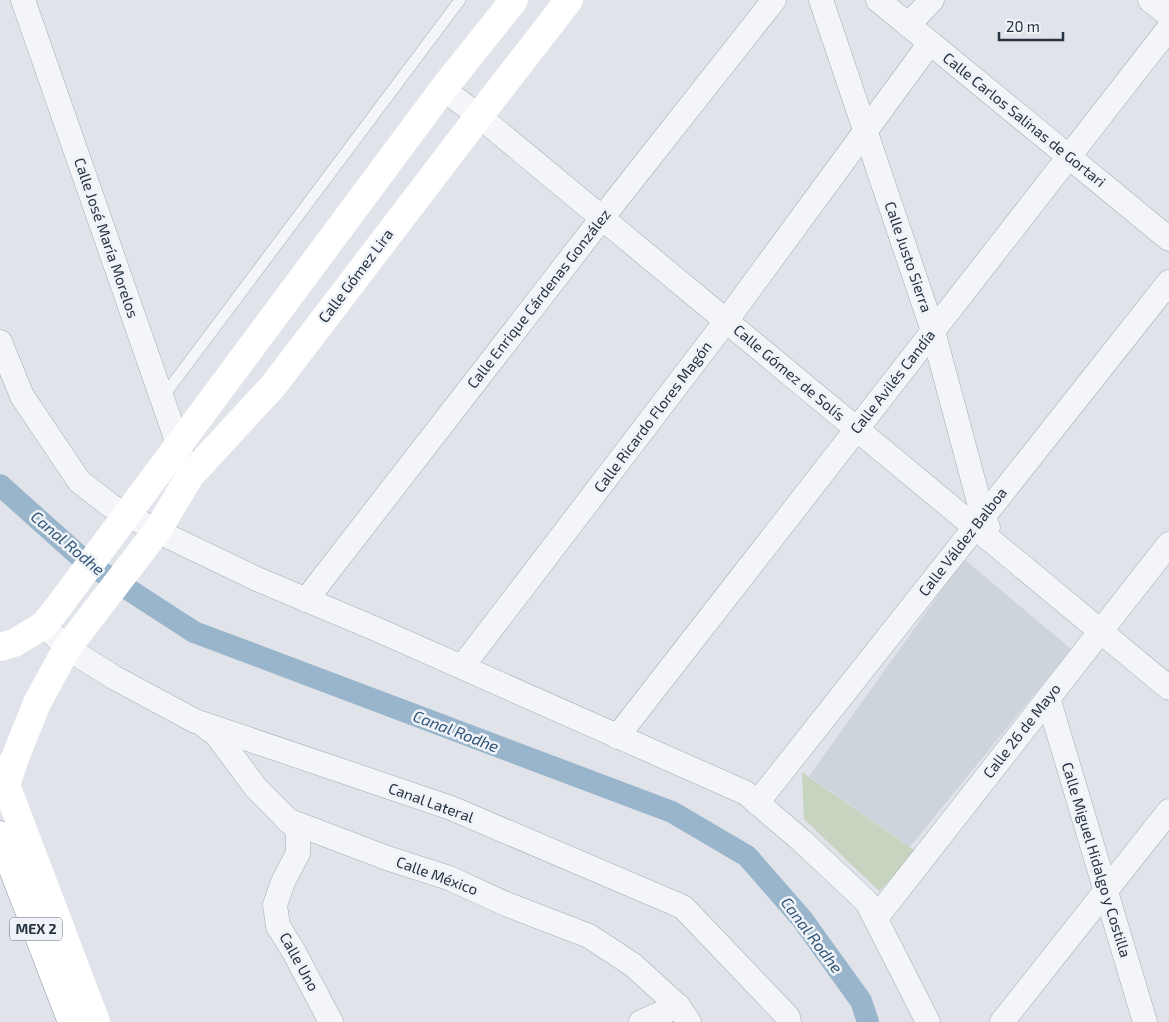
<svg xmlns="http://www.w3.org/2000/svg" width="1169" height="1022" viewBox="0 0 1169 1022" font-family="'Exo 2',sans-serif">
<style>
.built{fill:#ced4dc}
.green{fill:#c7d4c0}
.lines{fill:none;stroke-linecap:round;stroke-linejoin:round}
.canal{stroke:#99b5cb;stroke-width:22}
.lane-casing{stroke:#a5abb4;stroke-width:12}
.street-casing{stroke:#a5abb4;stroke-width:25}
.highway-casing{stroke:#8693a1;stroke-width:29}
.lane{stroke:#f3f5f8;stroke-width:11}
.street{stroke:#f3f5f8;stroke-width:24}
.secondary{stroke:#fff;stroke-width:28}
.highway{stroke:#fff;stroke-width:28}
.labels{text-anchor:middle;stroke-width:5;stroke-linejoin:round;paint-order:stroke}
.shield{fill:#eff3f7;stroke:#646d78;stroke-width:1}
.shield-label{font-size:14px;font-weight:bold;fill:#283342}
.street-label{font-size:15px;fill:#283342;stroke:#eff3f7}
.water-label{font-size:16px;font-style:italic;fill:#305578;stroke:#eff3f7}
</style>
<rect width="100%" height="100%" fill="#e0e4ea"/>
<!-- built -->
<polygon class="built" points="964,559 1071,649 910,847 809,776"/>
<!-- green -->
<polygon class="green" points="802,772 917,852 879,891 804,819"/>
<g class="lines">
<!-- canal -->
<polyline class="canal" points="0,485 86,562 194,632 672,812 747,856 802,919 861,1001 868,1022"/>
<!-- lane casing -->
<g class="lane-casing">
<polyline id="lane" points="162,398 460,0"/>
</g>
<!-- street casing -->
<g class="street-casing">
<g id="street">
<polyline points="23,0 184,461"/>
<polyline points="821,0 933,331 983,517 988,527"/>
<polyline points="878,0 1169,239"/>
<polyline points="1150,0 1169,15"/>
<polyline points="908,25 932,0"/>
<polyline points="443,89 479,116 1169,688"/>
<polyline points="0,342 22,396 79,481 111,506 157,531 257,579 376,629 746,793 802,841 867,902 928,1022"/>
<polyline points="306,600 602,218 774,0"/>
<polyline points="44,625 67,648 115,678 195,721 451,808 683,907 788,1017 789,1022"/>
<polyline points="462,667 726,321 930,43"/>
<polyline points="1048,698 1145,1022"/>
<polyline points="207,728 216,734 256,788 298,830 298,853 283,882 275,905 278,926 294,952 331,1022"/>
<polyline points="617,737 1169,28"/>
<polyline points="757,803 1169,282"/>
<polyline points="287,820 387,858 449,878 506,904 589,936 633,965 678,1006 689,1022"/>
<polyline points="876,918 1169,544"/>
<polyline points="641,1022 678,1006"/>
<polyline points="1002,1022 1169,811"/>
</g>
</g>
<!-- highway casing -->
<g class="highway-casing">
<polyline id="highway" points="0,835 72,1022"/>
</g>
<!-- lane -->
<use href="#lane" class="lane"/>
<!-- street -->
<use href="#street" class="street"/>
<!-- secondary -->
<g class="secondary">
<polyline points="0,647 14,643 44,625 59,606 443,89 514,0"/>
<polyline points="0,769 96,1022"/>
<polyline points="6,785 15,758 37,703 67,648 157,531 190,476 273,386 479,116 569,0"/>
</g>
<!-- highway -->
<use href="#highway" class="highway"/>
</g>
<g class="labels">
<!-- shield labels -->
<rect class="shield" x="10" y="917.5" width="52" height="23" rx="4"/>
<g class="shield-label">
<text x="36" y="934">MEX 2</text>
</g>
<!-- street labels -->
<g class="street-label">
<text transform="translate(1024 120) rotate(39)" y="5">Calle Carlos Salinas de Gortari</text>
<text transform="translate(106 238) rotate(71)" y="5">Calle José María Morelos</text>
<text transform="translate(908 257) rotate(71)" y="5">Calle Justo Sierra</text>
<text transform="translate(356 276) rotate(-53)" y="5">Calle Gómez Lira</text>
<text transform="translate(539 299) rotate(-52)" y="5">Calle Enrique Cárdenas González</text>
<text transform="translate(789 373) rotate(40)" y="5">Calle Gómez de Solís</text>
<text transform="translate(893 382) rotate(-52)" y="5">Calle Avilés Candía</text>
<text transform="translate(653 417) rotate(-53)" y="5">Calle Ricardo Flores Magón</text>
<text transform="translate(963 542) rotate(-52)" y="5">Calle Váldez Balboa</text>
<text transform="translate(1022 731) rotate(-52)" y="5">Calle 26 de Mayo</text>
<text transform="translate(431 803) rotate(20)" y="5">Canal Lateral</text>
<text transform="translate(1096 860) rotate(73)" y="5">Calle Miguel Hidalgo y Costilla</text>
<text transform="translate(437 876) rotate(20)" y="5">Calle México</text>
<text transform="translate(299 962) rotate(61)" y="5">Calle Uno</text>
</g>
<!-- water labels -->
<g class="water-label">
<text transform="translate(68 543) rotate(40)" y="6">Canal Rodhe</text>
<text transform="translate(456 731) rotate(21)" y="6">Canal Rodhe</text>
<text transform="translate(812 935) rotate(53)" y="6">Canal Rodhe</text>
</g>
</g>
<!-- scale -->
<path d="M999 32v8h64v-8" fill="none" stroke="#283342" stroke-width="2.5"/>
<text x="1006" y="32" font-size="15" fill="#283342" stroke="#eff3f7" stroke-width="4" paint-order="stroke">20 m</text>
</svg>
